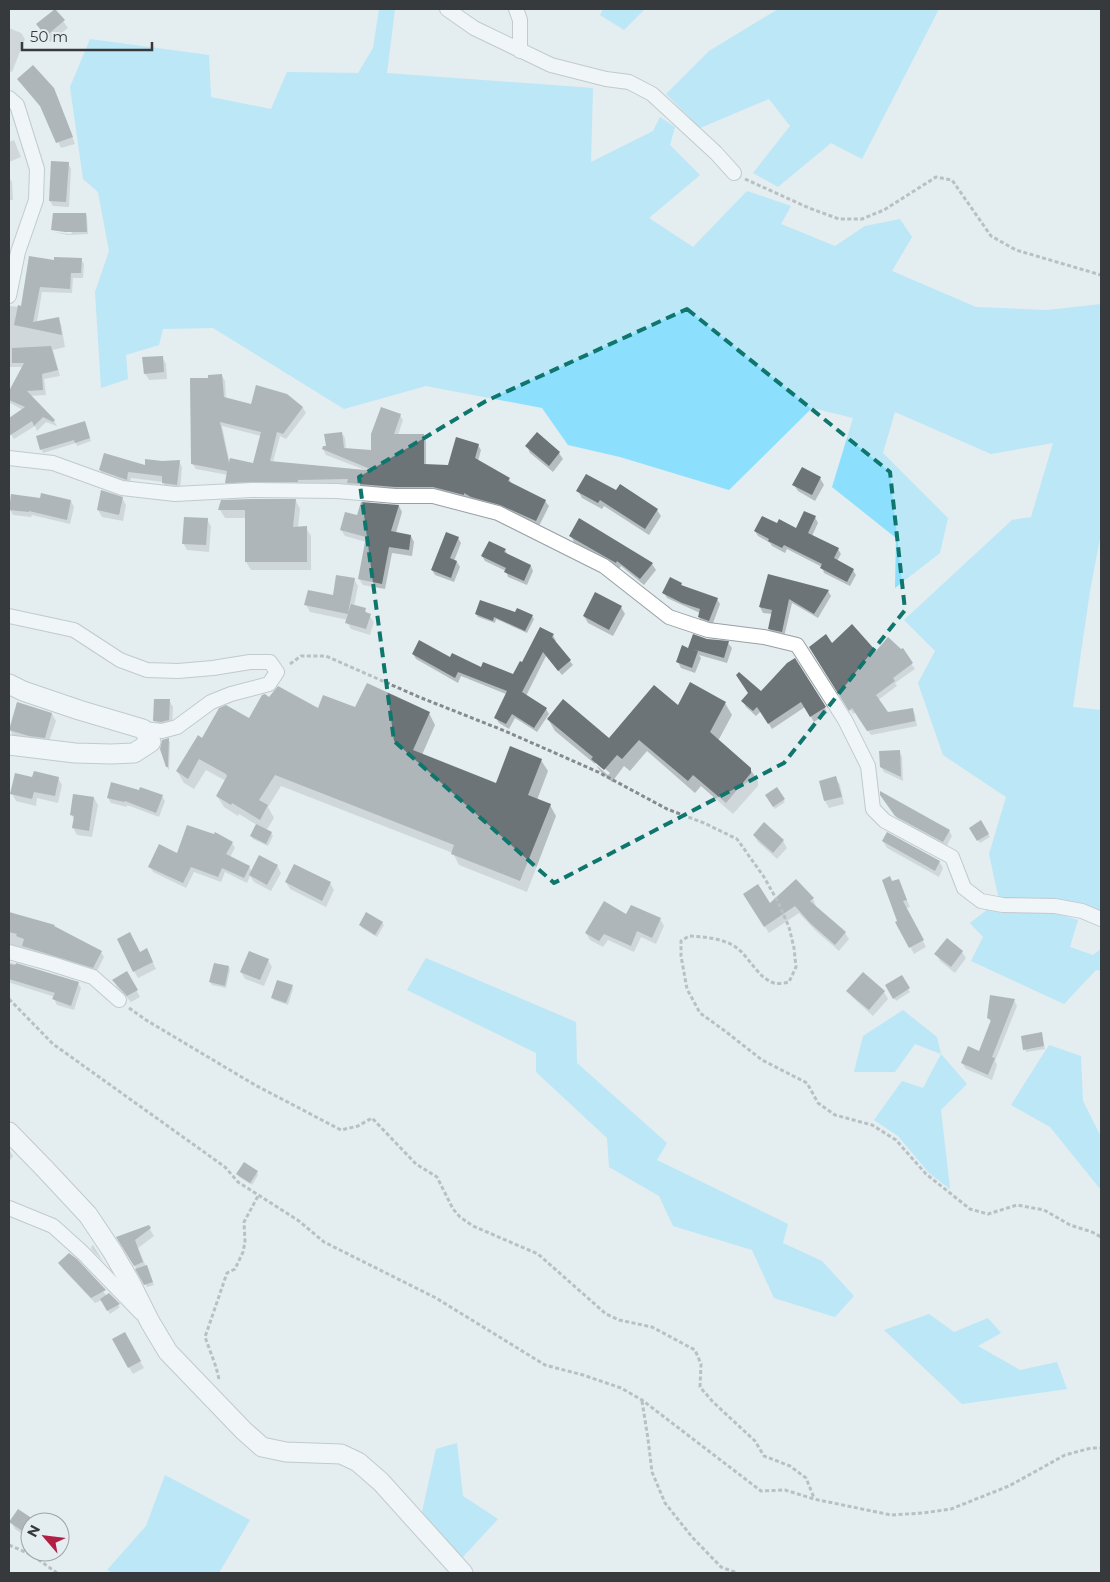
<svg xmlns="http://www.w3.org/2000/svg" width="1110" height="1582" viewBox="0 0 1110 1582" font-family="Montserrat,sans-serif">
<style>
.green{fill:#8cdffd}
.shadow{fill:#0003;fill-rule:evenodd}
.building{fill:#6d7477;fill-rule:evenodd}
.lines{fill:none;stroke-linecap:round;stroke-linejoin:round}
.street-casing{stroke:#98a0a3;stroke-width:16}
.secondary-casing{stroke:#98a0a3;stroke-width:21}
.path{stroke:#858b8d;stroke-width:3;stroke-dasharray:4 2.5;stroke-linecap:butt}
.street{stroke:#fff;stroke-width:14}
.secondary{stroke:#fff;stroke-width:19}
.marked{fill:none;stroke:#0f766e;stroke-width:4;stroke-dasharray:10 6;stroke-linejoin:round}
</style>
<rect width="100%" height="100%" fill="#e4edf0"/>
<!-- green -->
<g class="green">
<polygon points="379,9 395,9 387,73 593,88 591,162 653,131 660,117 675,127 670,145 700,175 649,218 693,247 747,191 791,206 781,224 835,246 865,226 900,219 912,237 892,271 976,307 1047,310 1101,304 1101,533 1090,591 1073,707 1101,710 1101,913 999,900 989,854 1006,797 943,755 918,683 935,651 904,620 1012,520 1031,517 1053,443 991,454 895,412 883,453 948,518 940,553 895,588 896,538 832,487 853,418 812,408 729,490 620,457 568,445 542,408 426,386 344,409 213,328 163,329 159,345 126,355 128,379 101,388 95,292 109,251 98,192 83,179 70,87 90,39 209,55 211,97 271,109 287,72 358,73 373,48"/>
<polygon points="603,9 645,9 624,30 600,15"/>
<polygon points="778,9 939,9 862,159 831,143 778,187 753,173 790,126 769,99 700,128 666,94 709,51"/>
<polygon points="988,909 1056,913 1078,920 1070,947 1093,955 1101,949 1101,971 1096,970 1064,1004 971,961 983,937 970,923"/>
<polygon points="426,958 576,1022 577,1063 667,1143 657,1160 788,1224 783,1243 822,1261 854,1296 835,1317 774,1298 752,1250 673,1226 659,1196 609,1167 607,1138 536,1072 536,1053 407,990"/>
<polygon points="903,1010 937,1037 941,1054 967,1084 941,1110 950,1189 929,1173 898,1136 874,1120 902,1081 923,1088 941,1054 915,1044 895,1072 854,1072 863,1036"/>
<polygon points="1049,1045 1081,1056 1083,1101 1101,1137 1101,1190 1050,1127 1011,1105"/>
<polygon points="929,1314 954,1332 988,1318 1001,1333 978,1346 1020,1370 1057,1362 1067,1389 962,1404 884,1330"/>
<polygon points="457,1443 463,1496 498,1519 461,1559 437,1536 422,1512 436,1449"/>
<polygon points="165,1475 250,1520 219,1573 113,1573 107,1570 146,1526"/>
</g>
<!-- shadow -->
<g class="shadow">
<polygon points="55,10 68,28 50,42 37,25"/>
<polygon points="9,28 21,33 25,39 12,72 9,71"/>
<polygon points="19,79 57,96 75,144 61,148 43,110"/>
<polygon points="14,140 21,157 9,162 9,142"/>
<polygon points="68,163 71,169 69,207 53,206 50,201"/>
<polygon points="9,179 10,179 12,182 13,200 9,200"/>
<polygon points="86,214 87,217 88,234 68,235 53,232 71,234 72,232 52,230 54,215"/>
<polygon points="81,259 84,264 83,278 73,278 72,293 42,292 37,322 58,318 61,324 65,347 53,350 60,376 44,379 46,395 30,396 54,421 57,426 46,422 37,431 35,426 14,439 9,431 9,419 23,410 10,403 9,394 23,367 9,367 9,306 22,307 55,262"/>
<polygon points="162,357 166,364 167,379 149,380 145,373"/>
<path d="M222 376 225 381 226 399 252 405 286 395 303 408 306 413 286 439 280 436 273 462 365 470 326 455 323 449 327 448 342 433 345 438 346 449 372 451 400 415 403 420 398 435 423 436 426 441V465L449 466 478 445 481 450 478 461 509 479 512 484 545 501 549 506 539 526 504 510 475 502 467 498V500L352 488 349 484 229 488 226 482 228 475 196 469 192 463 210 379ZM222 426 261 436 254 465 229 459Z"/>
<polygon points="86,425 91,441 77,446 76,443 43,453 38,437"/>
<polygon points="527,446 559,453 563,459 553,472 530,453"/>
<polygon points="179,461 182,467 180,490 166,489 163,482 131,478 130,485 103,476 100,470 146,466 162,462"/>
<polygon points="820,478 824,485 815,501 798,491 794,485"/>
<polygon points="578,491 657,510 661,516 649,535 604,506 602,509 582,498"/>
<polygon points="122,498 126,505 123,521 102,517 98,510"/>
<polygon points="41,499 71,501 74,507 70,524 32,515 31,517 13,515 10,510"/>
<polygon points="296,501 300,509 298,528 306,528 311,536 311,570 251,570 246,562 246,518 225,518 220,510"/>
<polygon points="399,506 402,512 396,533 411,536 414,542 412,556 392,553 385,589 363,585 359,579 366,542 345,536 341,530 357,516"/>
<polygon points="815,517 818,523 812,536 838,549 841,554 837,561 853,570 856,575 850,586 824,573 822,567 787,549 785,553 772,546 770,543 758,536 755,531 778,525 796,529"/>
<polygon points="207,520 211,526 209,552 187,550 183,543"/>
<polygon points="579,520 652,564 656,570 644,585 621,566 619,569 574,542 571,536"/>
<polygon points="458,538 461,543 454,561 457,562 460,567 454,582 435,575 432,570"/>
<polygon points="505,550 508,555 531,566 533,571 527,585 508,577 506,571 485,561 482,556"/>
<polygon points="769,575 828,591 831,596 818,618 792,603 784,637 773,634 769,629 772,614 763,613 760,607"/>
<polygon points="354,579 358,586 354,606 365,610 374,622 370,635 351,629 347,622 348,620 310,612 306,605 334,597"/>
<polygon points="681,584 683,586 717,599 720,604 712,626 702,623 699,617 700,613 667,598 664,593"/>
<polygon points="621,607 625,614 613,636 588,623 584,616"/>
<polygon points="516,613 532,616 534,619 527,633 496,619 495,623 478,617 476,614"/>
<polygon points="553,635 556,641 555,642 573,665 562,675 546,656 526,696 546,709 549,714 537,732 515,718 509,729 499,723 496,718 506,694 461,676 458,683 416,659 413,654 451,658 482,669 514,675 522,664"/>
<polygon points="707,640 728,643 732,648 727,663 699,655 701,658 695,673 681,668 678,662 689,649"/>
<polygon points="832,644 876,653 902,650 915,669 895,683 897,686 878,700 888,714 912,709 915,714 917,726 871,735 856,712 853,714 810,647"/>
<polygon points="794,659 828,713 814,722 805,707 772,729 761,711 756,716 746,707 743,701 749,694 761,693"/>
<polygon points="270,699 318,710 356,708 429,713 435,725 422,755 496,784 541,760 548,771 537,800 550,805 556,816 527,892 459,865 453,853 281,786 268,807 274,818 266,831 271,833 273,836 268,846 253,839 251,836 257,825 239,814 238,816 224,807 217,796 226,781 206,770 194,789 184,783 177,771 203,740 249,720"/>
<polygon points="169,700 173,707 172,727 159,728 155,721"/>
<polygon points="725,703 732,715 718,741 750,769 758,781 758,786 733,814 701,786 695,793 647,751 630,771 624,766 612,782 600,771 596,765 608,775 610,773 596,761 595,764 555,731 548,719 609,739 678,707"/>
<polygon points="52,714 56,721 48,744 14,737 10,730"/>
<polygon points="168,740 170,742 169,770 167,767"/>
<polygon points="899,751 902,757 903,781 884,772 881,767"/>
<polygon points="33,778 58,778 62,785 58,803 37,798 36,806 16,801 12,794"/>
<polygon points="836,778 840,785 844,804 829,808 825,801 820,782"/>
<polygon points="776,789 785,802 775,809 766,795"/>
<polygon points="162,796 165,801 159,817 127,805 127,807 111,803 108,798"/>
<polygon points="94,798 98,805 92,837 77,835 73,828 75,821 71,814"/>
<polygon points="885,801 949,831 952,836 946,847 899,821"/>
<polygon points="981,822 990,837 980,843 971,828"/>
<polygon points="754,835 783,841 787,848 777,859 758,842"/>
<polygon points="883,841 939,861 943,868 939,877 887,848"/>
<polygon points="232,843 235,848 230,857 249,867 252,871 277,866 281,873 271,891 254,882 250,876 247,883 225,872 221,882 194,872 186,888 153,872 150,867 178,855"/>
<polygon points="295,865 330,883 334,890 326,907 290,889 286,882"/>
<polygon points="796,880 813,899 816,906 815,907 845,933 849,939 839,951 815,930 799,913 769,933 748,901 770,905"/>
<polygon points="898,880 910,907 906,908 926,947 914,954 897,923 899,922 892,883"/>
<polygon points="9,913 54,926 101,952 104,957 96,973 9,950"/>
<polygon points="627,916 660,919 664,926 656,944 641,937 634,952 608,940 603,947 590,940 586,933"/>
<polygon points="382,923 384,925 377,937 362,928 360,925"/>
<polygon points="962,952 966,958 955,973 940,961 936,954"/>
<polygon points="140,953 150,956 156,969 138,978 134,971"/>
<polygon points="268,960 272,967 264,986 245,979 241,972"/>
<polygon points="9,962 78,983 81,988 74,1010 57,1005 54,999 55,997 11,983 9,981"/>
<polygon points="229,967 230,970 226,988 212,985 210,982"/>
<polygon points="127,973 140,997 131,1002 117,987 114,980"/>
<polygon points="901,977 910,992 896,1001 887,986"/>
<polygon points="292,986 293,989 288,1005 274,1000 273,998"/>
<polygon points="848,991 884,992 888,999 873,1016 852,997"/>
<polygon points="1014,1000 1017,1006 995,1061 997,1065 992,1080 966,1069 962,1063 979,1053 991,1022 988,1018"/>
<polygon points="1041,1033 1045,1049 1026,1052 1025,1049"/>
<polygon points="9,1150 13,1156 9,1161"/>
<polygon points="257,1172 258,1175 252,1185 239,1177 238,1174"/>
<polygon points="148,1226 154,1236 138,1248 154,1285 147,1287 118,1238"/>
<polygon points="93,1245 103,1261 92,1250 91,1247"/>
<polygon points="76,1260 107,1296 120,1307 110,1314 102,1300 95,1303 63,1269 60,1264"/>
<polygon points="124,1334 144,1368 133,1374 113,1340"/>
<polygon points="18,1511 35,1522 30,1522 30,1539 15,1529 11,1522"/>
</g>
<!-- building -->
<g class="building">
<polygon points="55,9 65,20 46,36 36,24"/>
<polygon points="33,65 54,88 73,137 56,143 40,106 17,79"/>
<polygon points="51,161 69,162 66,202 49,201"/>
<polygon points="53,213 86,213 87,232 65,232 51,230"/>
<polygon points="29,256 54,260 54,257 82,258 81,273 71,273 70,289 40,287 33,322 59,317 62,335 14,325 18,305 21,306"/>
<polygon points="51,346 58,370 42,374 43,390 27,391 55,420 53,422 43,417 34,426 32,421 9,436 9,418 25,407 9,400 9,391 24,363 12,363 12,348"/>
<polygon points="163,356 164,372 144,374 142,357"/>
<path d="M222 374 224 397 251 404 256 385 287 394 303 407 283 434 277 432 270 461 375 471 322 449 323 446H326L324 434 342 432 344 448 371 450V434L381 407 401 414 394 434H424V464L448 465 456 437 479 444 475 458 510 478 508 481 546 500 536 521 500 505 471 497 464 493V495L433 487H395L347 483 348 479 298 480V482L225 483 227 471 191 464 190 378H208V375ZM220 422 261 432 253 463 230 458 229 463Z"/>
<polygon points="85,421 90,438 75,443 74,440 40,450 36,436"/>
<polygon points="537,432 560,452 549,466 525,446"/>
<polygon points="104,453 145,465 145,459 162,461 180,460 177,485 162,483 162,476 128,472 127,480 99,470"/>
<polygon points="802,467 821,477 812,495 792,485"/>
<polygon points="586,474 616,490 620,484 658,509 645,529 600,500 598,503 576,491"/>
<polygon points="101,490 123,497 119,515 97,510"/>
<polygon points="41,493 71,500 67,520 29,511 29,512 9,510 11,494 40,498"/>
<polygon points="252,499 296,499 293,527 307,526 307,562 245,562 245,510 218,510 221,500"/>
<polygon points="361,502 399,505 391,531 411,535 409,550 389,547 382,584 358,579 366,537 340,530 345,512 357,515"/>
<polygon points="804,511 816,516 808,533 839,548 834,558 854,569 847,582 820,568 822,564 784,545 782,548 768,541 769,539 754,531 762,516 777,523 779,519 796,528"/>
<polygon points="184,517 208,518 206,545 182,544"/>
<polygon points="579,518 653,563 640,579 617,561 616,563 569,536"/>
<polygon points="446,532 459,537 450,558 457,561 451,578 431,570"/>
<polygon points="489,541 506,549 504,552 531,565 524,581 504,572 506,568 481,556"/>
<polygon points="768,574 814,586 829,590 814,614 789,599 782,632 768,629 772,610 759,607"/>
<polygon points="336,575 355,578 348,613 351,604 366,608 365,612 371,614 366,629 345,623 348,614 304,605 308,590 333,595"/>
<polygon points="670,577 682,583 681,585 718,598 709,621 698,617 700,609 682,603 662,593"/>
<polygon points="595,592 622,606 609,630 583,616"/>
<polygon points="480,600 515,612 517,608 533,615 525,631 494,617 493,621 475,614"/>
<polygon points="852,624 876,651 888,637 901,649 903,648 913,663 893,678 895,681 876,695 888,712 913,708 915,721 867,731 852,708 849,711 809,647 826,634 832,643"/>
<polygon points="540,627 554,634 552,637 571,660 558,671 543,652 522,692 547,708 534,728 512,714 506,724 494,718 507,691 458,672 455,678 412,654 419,640 450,657 452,653 481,667 483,662 513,674 520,661 522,662"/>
<polygon points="693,634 707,639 729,641 724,658 692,649 698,651 692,668 676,662 682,645 688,648"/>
<polygon points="795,658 826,707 810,717 801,702 768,724 757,707 753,711 741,701 748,693 736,675 739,672 761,691 787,663"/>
<polygon points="690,682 726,702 710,732 751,768 751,773 726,803 693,775 688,781 639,740 622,759 617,755 604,770 591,759 593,757 547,719 563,699 609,738 654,685 678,705"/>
<polygon points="367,683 430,712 413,750 496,783 510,746 542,759 528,795 551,804 520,881 451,854 454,845 275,775 259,800 268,805 260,820 232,803 231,805 216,796 227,776 226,774 199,759 188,779 176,771 198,735 202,738 219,708 226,705 249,718 262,695 265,694 269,697 278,686 318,708 323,695 355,707"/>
<polygon points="154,699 170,699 169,720 161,722 153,721"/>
<polygon points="17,702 52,713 45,738 29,736 9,730"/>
<polygon points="169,738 168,767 166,767 160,749 162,740"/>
<polygon points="900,750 901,777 880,767 879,751"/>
<polygon points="34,771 59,777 55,796 34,792 32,799 10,794 15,773 32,777"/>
<polygon points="836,776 842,797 824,801 819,781"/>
<polygon points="111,782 139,790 140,787 163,795 156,813 125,801 124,802 107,798"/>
<polygon points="777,787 785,799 773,807 765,795"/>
<polygon points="880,791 950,830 943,842 895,816 880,795"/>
<polygon points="73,794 94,797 89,831 72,828 74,816 70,815"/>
<polygon points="981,820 989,834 977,841 969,828"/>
<polygon points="764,822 784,840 773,853 753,835"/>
<polygon points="256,824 272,832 266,844 250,836"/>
<polygon points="187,825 214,834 215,832 233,842 226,854 250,866 244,878 222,868 218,877 191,867 183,883 148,867 159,844 177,853"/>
<polygon points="887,832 940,861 935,871 882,841"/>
<polygon points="259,855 278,865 267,885 249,875"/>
<polygon points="294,864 331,882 322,901 285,882"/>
<polygon points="890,876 892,881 899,879 907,900 903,901 924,940 909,948 895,922 897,921 882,880"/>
<polygon points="796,879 814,898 810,901 846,932 835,945 810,923 795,906 764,927 743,894 758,884 770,903"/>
<polygon points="604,901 626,914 631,905 661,918 652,938 637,931 631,946 604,934 599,941 585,933"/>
<polygon points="9,912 55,925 54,926 102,951 93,968 22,946 24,939 16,936 17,934 9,932"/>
<polygon points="366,912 383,922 375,935 359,925"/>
<polygon points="130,932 140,952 147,948 153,962 133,972 117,939"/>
<polygon points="947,938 963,951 951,967 934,954"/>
<polygon points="249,951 269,959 260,980 240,972"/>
<polygon points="16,963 79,982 71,1006 52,999 55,993 9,979 9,964 15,965"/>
<polygon points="214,963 229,966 225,986 209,982"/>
<polygon points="127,971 138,990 127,996 112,980"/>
<polygon points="863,972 885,991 869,1010 846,991"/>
<polygon points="902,975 910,988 893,999 885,985"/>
<polygon points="277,980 293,985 286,1003 271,998"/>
<polygon points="990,995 1015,999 992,1057 995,1058 988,1075 961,1063 968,1046 979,1051 991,1020 987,1018"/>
<polygon points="1042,1032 1044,1046 1023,1050 1021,1036"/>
<polygon points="244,1162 258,1171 250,1183 236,1174"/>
<polygon points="149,1225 151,1228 135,1240 143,1262 134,1266 116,1237"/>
<polygon points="69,1253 77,1259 106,1290 91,1298 58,1263"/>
<polygon points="147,1265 153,1282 144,1285 135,1269"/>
<polygon points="109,1293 120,1304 107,1311 100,1299"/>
<polygon points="125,1332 141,1361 128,1368 112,1339"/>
<polygon points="18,1509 30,1517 30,1536 9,1522"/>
</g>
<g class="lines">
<!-- street casing -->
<g class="street-casing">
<g id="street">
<polyline points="447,9 474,28 551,65 606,79 629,82 652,94 716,153 734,173"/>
<polyline points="516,9 520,20 520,51"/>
<polyline points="9,98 17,105 37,169 36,200 18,252 9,296"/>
<polyline points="9,458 53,463 122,488 175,494 252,490 337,491 395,496 433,496 498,513 604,566 669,617 708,630 764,637 797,645 845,720 868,766 873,809 885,821 952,857 964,888 981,901 1003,905 1055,906 1082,911 1101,919"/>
<polyline points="9,616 74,630 120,660 147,670 178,671 213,668 250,662 270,662 277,672 269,684 231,694 211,702 177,727 162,731 143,729"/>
<polyline points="9,952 52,964 93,977 119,1000"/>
<polyline points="9,1208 53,1226 83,1253 141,1313"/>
</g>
</g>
<!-- secondary casing -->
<g class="secondary-casing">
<g id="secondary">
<polyline points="9,684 23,691 79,710 143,729 151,742 134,753 111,754 75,753 9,745"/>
<polyline points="9,1132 45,1169 88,1215 112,1251 130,1282 150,1322 168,1352 244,1431 262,1447 286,1452 341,1454 358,1462 381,1482 463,1573"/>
</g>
</g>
<!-- path -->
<g class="path">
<polyline points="745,179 809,208 839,219 862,219 884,210 936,177 952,180 991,236 1016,250 1101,275"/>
<path d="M290 664 301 656H326L419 697 505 731 598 772 667 809 704 823 737 839 764 877 778 902 789 927 794 948 796 967 789 982C784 983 778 984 774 983 756 977 750 956 734 946 721 938 704 937 689 936L681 941V956L687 989 700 1013 725 1031 762 1060 807 1083 818 1103 835 1115 872 1125 896 1140 926 1174 970 1209 988 1214 1017 1205 1044 1210 1070 1225 1092 1232 1101 1237"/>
<polyline points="9,999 53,1044 225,1167 238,1182 299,1221 324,1242 436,1298 545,1365 583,1375 621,1388 642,1400 761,1491 785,1490 814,1499 891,1515 923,1513 951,1509 1009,1486 1065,1455 1091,1448 1101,1448"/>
<polyline points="129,1008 146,1020 255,1085 341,1130 358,1126 372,1118 416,1164 437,1177 453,1209 460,1217 473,1226 538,1254 606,1314 619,1320 652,1327 695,1350 701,1364 700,1387 713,1402 755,1441 764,1456 790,1466 806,1478 814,1498"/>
<polyline points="219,1379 216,1367 205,1337 227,1273 235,1269 243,1252 245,1242 244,1222 258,1196"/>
<polyline points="642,1401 648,1439 652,1472 665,1503 692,1537 721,1567 737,1573"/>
<polyline points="9,1545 32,1555 57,1573"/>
</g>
<!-- street -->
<use href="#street" class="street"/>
<!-- secondary -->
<use href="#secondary" class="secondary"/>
</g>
<!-- marked area -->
<path d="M0 0H1110V1582H0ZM687 309 890 472 905 610 784 763 554 883 394 741 359 477 486 401Z" fill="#e4edf0" fill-opacity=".55" fill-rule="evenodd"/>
<path class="marked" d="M687 309 890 472 905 610 784 763 554 883 394 741 359 477 486 401Z"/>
<!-- border -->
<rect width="1110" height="1582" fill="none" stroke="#373a3c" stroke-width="20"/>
<!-- north arrow -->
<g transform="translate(45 1537) rotate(298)"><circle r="24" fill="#e4edf0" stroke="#9fa5a8"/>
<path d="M0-4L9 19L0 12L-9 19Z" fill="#b21f44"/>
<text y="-8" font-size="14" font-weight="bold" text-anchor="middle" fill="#373a3c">N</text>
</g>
<!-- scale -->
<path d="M22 42v8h130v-8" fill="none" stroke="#373a3c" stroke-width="2.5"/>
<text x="30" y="42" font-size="15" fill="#373a3c" stroke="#e4edf0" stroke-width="4" paint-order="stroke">50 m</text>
</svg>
